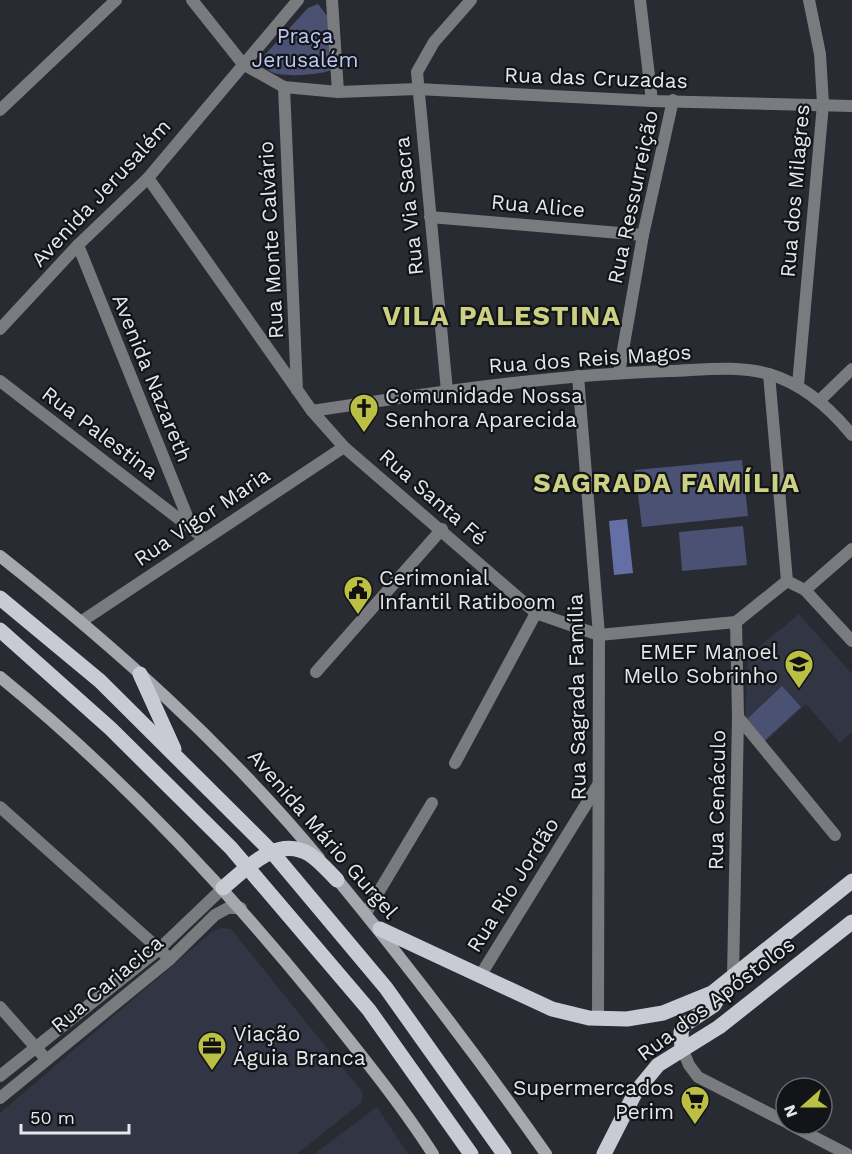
<svg xmlns="http://www.w3.org/2000/svg" width="852" height="1154" viewBox="0 0 852 1154" font-family="'Work Sans',sans-serif">
<style>
.built{fill:#323543}
.green{fill:#4a5172}
.water{fill:#646fa6}
.lines{fill:none;stroke-linecap:round;stroke-linejoin:round}
.minor{stroke:#7a7b7f;stroke-width:12}
.tertiary{stroke:#7a7b7f;stroke-width:12}
.secondary{stroke:#a6a8af;stroke-width:12}
.primary{stroke:#c9cbd4;stroke-width:15}
.labels{text-anchor:middle;stroke-width:4.5;stroke-linejoin:round;paint-order:stroke}
.park-label{font-size:21px;fill:#bdc8f9;stroke:#131417}
.street-label{font-size:21px;fill:#e6e7ec;stroke:#131417}
.poi-label{font-size:21px;fill:#e6e7ec;stroke:#131417;text-anchor:start}
.district-label{font-size:27px;font-weight:bold;letter-spacing:1.5px;fill:#cbd082;stroke:#131417}
</style>
<rect width="100%" height="100%" fill="#292b33"/>
<!-- built -->
<g class="built">
<polygon points="799,614 852,674 852,732 840,743 806,704 765,742 745,721 748,656"/>
<polygon points="222,928 231,929 363,1093 362,1102 297,1154 0,1154 0,1113 213,931"/>
<polygon points="377,1107 408,1154 314,1154"/>
</g>
<!-- green -->
<g class="green">
<path d="M318 4 328 17 331 70C320 75 285 77 274 73 267 71 264 65 261 59L308 8Z"/>
<polygon points="742,460 748,516 642,527 635,470"/>
<polygon points="743,526 747,565 682,571 679,532"/>
<polygon points="782,686 801,707 764,741 745,721"/>
</g>
<!-- water -->
<polygon class="water" points="627,519 633,573 614,575 609,521"/>
<g class="lines">
<!-- minor -->
<g class="minor">
<polyline points="192,0 243,64 284,87 338,92 417,89 652,101 852,106"/>
<polyline points="332,0 338,92"/>
<polyline points="640,0 652,101"/>
<polyline points="284,87 297,390"/>
<polyline points="0,110 116,0"/>
<polyline points="148,178 312,411 344,447 536,613 599,635 736,622 787,581 805,590 852,549"/>
<polyline points="430,217 643,235"/>
<polyline points="78,245 191,526"/>
<polyline points="619,373 643,235 673,100"/>
<polyline points="769,374 787,581"/>
<polyline points="578,376 599,635 598,1018"/>
<polyline points="0,381 205,539"/>
<polyline points="798,385 823,104 820,54 809,0"/>
<polyline points="447,391 417,72 434,42 471,0"/>
<polyline points="819,401 852,369"/>
<path d="M312 411C430 393 549 375 669 371 702 370 737 365 769 374 803 384 830 408 852 435"/>
<polyline points="805,590 852,641"/>
<polyline points="82,621 344,447"/>
<polyline points="316,672 442,529"/>
<polyline points="738,717 835,835"/>
<polyline points="455,763 536,613"/>
<polyline points="0,807 170,959"/>
<polyline points="366,913 432,803"/>
<polyline points="480,976 598,785"/>
<polyline points="733,978 738,717 736,622"/>
<polyline points="0,1007 46,1059"/>
</g>
<!-- tertiary -->
<g class="tertiary">
<polyline points="0,329 78,245 148,178 298,0"/>
<polyline points="682,1048 689,1065 698,1077 786,1122"/>
<polyline points="0,1076 158,950 223,888"/>
<polyline points="0,1098 170,959 215,915 228,908 241,908"/>
<polyline points="789,1124 847,1154"/>
</g>
<!-- secondary -->
<g class="secondary">
<path d="M0 556C115 647 225 745 319 858"/>
<path d="M0 677C118 773 222 883 318 1001 358 1051 398 1100 433 1154"/>
<path d="M332 873C407 964 478 1057 546 1154"/>
</g>
<!-- primary -->
<g class="primary">
<polyline points="0,598 100,681 272,852 386,988 504,1154"/>
<polyline points="0,630 111,729 231,848 369,1010 471,1154"/>
<polyline points="140,674 174,749"/>
<path d="M223 888C247 868 277 835 309 854 319 860 329 872 337 880"/>
<polyline points="380,929 552,1009 589,1018 627,1019 663,1013 712,993 852,881"/>
<polyline points="682,1048 681,1032 684,1025 714,1005 726,985"/>
<polyline points="604,1154 635,1093 658,1065 719,1027 852,922"/>
</g>
</g>
<!-- icons -->
<defs>
<g id="church-pin" transform="scale(1.5)"><path d="M0 17L-7.5 6A9.5 9.5 0 1 1 7.5 6Z" fill="#bbc044" stroke="#131417"/><path d="M-1.2-6h2.4v3.5h3.3v2.4h-3.3V6h-2.4V-.1h-3.3v-2.4h3.3Z" fill="#111"/></g>
<g id="civic-pin" transform="scale(1.5)"><path d="M0 17L-7.5 6A9.5 9.5 0 1 1 7.5 6Z" fill="#bbc044" stroke="#131417"/><path d="M-.6-6.5H3V-4.5H.6V-3L4-1V1h2V6H-6V1h2V-1L-.6-3ZM-1.2 2.5V6h2.4V2.5Z" fill="#111"/></g>
<g id="school-pin" transform="scale(1.5)"><path d="M0 17L-7.5 6A9.5 9.5 0 1 1 7.5 6Z" fill="#bbc044" stroke="#131417"/><path d="M0-5L7-2L0 1L-7-2ZM-4 1L0 2.5L4 1V4Q0 6-4 4Z" fill="#111"/></g>
<g id="office-pin" transform="scale(1.5)"><path d="M0 17L-7.5 6A9.5 9.5 0 1 1 7.5 6Z" fill="#bbc044" stroke="#131417"/><path d="M-6-3h4V-5.5h4V-3h4V5H-6ZM-1-4.5V-3h2v-1.5ZM-6 0V1H6V0Z" fill="#111"/></g>
<g id="supermarket-pin" transform="scale(1.5)"><path d="M0 17L-7.5 6A9.5 9.5 0 1 1 7.5 6Z" fill="#bbc044" stroke="#131417"/><path d="M-6-5.5h2.5l.6 2H6L4.5 2H-2.5L-4.4-4H-6ZM-1.5 3.2a1.3 1.3 0 1 0 .1 0ZM3 3.2a1.3 1.3 0 1 0 .1 0Z" fill="#111"/></g>
</defs>
<g fill-rule="evenodd">
<use href="#church-pin" x="364" y="408"/>
<use href="#civic-pin" x="358" y="590"/>
<use href="#school-pin" x="799" y="664"/>
<use href="#office-pin" x="212" y="1046"/>
<use href="#supermarket-pin" x="695" y="1100"/>
</g>
<g class="labels">
<!-- park labels -->
<g class="park-label">
<text x="305" y="43">Praça<tspan x="305" dy="24">Jerusalém</tspan></text>
</g>
<!-- street labels -->
<g class="street-label">
<text transform="translate(596 78) rotate(2)" y="7">Rua das Cruzadas</text>
<text transform="translate(795 191) rotate(-85)" y="7">Rua dos Milagres</text>
<text transform="translate(101 193) rotate(-47)" y="7">Avenida Jerusalém</text>
<text transform="translate(633 197) rotate(-78)" y="7">Rua Ressurreição</text>
<text transform="translate(409 206) rotate(-96)" y="7">Rua Via Sacra</text>
<text transform="translate(538 206) rotate(5)" y="7">Rua Alice</text>
<text transform="translate(271 240) rotate(-93)" y="7">Rua Monte Calvário</text>
<text transform="translate(590 359) rotate(-4)" y="7">Rua dos Reis Magos</text>
<text transform="translate(152 378) rotate(68)" y="7">Avenida Nazareth</text>
<text transform="translate(100 433) rotate(37)" y="7">Rua Palestina</text>
<text transform="translate(433 497) rotate(41)" y="7">Rua Santa Fé</text>
<text transform="translate(202 517) rotate(-34)" y="7">Rua Vigor Maria</text>
<text transform="translate(577 697) rotate(-91)" y="7">Rua Sagrada Família</text>
<text transform="translate(717 800) rotate(-89)" y="7">Rua Cenáculo</text>
<text transform="translate(323 834) rotate(49)" y="7">Avenida Mário Gurgel</text>
<text transform="translate(513 885) rotate(-58)" y="7">Rua Rio Jordão</text>
<text transform="translate(107 984) rotate(-40)" y="7">Rua Cariacica</text>
<text transform="translate(716 999) rotate(-37)" y="7">Rua dos Apóstolos</text>
</g>
<!-- poi labels -->
<g class="poi-label">
<text x="385" y="403">Comunidade Nossa<tspan x="385" dy="24">Senhora Aparecida</tspan></text>
<text x="379" y="585">Cerimonial<tspan x="379" dy="24">Infantil Ratiboom</tspan></text>
<text x="778" y="659" text-anchor="end">EMEF Manoel<tspan x="778" dy="24">Mello Sobrinho</tspan></text>
<text x="233" y="1041">Viação<tspan x="233" dy="24">Águia Branca</tspan></text>
<text x="674" y="1095" text-anchor="end">Supermercados<tspan x="674" dy="24">Perim</tspan></text>
</g>
<!-- district labels -->
<g class="district-label">
<text x="502" y="325">VILA PALESTINA</text>
<text x="667" y="492">SAGRADA FAMÍLIA</text>
</g>
</g>
<!-- north arrow -->
<g transform="translate(804 1106) rotate(249)"><circle r="28" fill="#131417" stroke="#67686c" stroke-width="1.5"/>
<path d="M0-4.5L10 22L0 15L-10 22Z" fill="#bbc044"/>
<text y="-9" font-size="16" font-weight="bold" text-anchor="middle" fill="#e6e7ec">N</text>
</g>
<!-- scale -->
<path d="M21 1124v9h108v-9" fill="none" stroke="#e6e7ec" stroke-width="3"/>
<text x="30" y="1124" font-size="18" fill="#e6e7ec" stroke="#131417" stroke-width="4.5" paint-order="stroke">50 m</text>
</svg>
